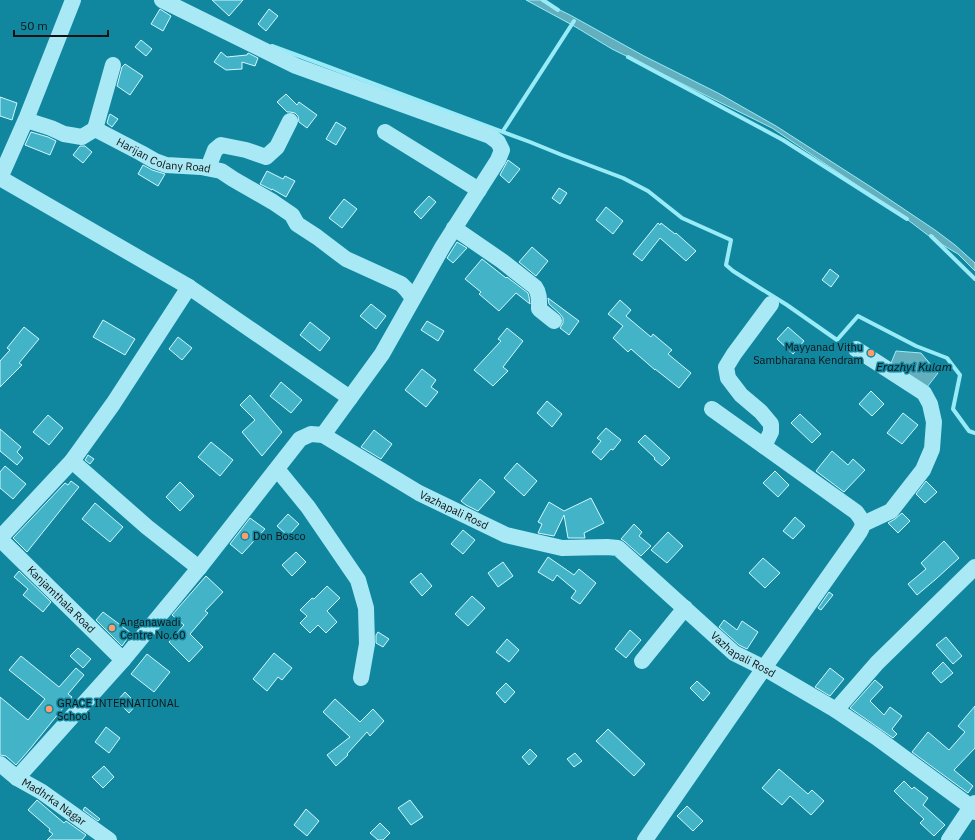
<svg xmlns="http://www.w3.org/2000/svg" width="975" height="840" viewBox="0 0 975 840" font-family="'IBM Plex Sans',sans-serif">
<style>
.water{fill:#63afbd;stroke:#9aebf8}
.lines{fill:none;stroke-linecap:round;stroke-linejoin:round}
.stream{stroke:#9aebf8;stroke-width:4}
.building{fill:#43b3c8;stroke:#d1f7fe}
.minor{stroke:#a8e9f5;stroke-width:16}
.poi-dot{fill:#ff9b6c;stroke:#11879f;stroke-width:1.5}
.labels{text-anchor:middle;stroke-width:3;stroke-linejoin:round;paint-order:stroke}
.street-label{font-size:11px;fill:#111;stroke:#11879f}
.poi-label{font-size:11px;fill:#111;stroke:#11879f;text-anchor:start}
.water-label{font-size:12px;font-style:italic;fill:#111;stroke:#11879f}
</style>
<rect width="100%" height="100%" fill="#11879f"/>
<!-- water -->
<g class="water">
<polygon points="526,0 540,0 570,15 644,56 718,93 776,126 871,187 935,230 955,245 975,263 975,271 958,254 933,239 904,217 772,128 612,49 574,26"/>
<polygon points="896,351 921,353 938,373 924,391 889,368"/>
</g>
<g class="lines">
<!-- stream -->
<g class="stream">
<polyline points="543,0 558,10"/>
<polyline points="272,46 302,57 530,142 562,155 623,178 648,191 682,218 731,240 726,265 733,271 787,305 837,340 858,316 916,346 947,358 960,375 953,409 969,431 975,433"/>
<polyline points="628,57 783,140 907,219"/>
<polyline points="503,131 574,21"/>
<polyline points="931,236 975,279"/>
</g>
</g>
<!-- building -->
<g class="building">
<polygon points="212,0 243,0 229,16"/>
<polygon points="160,9 171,16 163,31 151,24"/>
<polygon points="269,9 278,16 266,31 258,24"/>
<polygon points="141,40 152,49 146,56 135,47"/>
<polygon points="221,52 227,57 247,55 248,53 258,58 255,66 242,62 242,69 226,70 214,62"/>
<polygon points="125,64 143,76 130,95 117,86 122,67"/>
<polygon points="286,94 297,105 299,102 317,115 307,128 299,122 298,116 295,113 290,112 287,112 277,102"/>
<polygon points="0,97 17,103 12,120 0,116"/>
<polygon points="110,114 118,119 112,127 107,123 109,116"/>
<polygon points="336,122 346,128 336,145 326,139"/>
<polygon points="31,132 48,137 56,141 50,155 25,145"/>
<polygon points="80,146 85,146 92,152 83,163 73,155"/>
<polygon points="508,160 520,169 509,183 500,175"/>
<polygon points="143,165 152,170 165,174 158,186 138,174"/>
<polygon points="267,171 283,179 285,176 295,181 286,197 272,189 272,190 260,184"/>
<polygon points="559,188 567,193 560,204 552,198"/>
<polygon points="429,196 436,202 421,219 414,212"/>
<polygon points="344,199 357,209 342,228 329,218"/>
<polygon points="606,207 623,221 613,234 596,220"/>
<polygon points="658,223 660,225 661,223 675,234 676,233 696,251 686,261 660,238 642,261 633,254"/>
<polygon points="457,242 467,248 453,263 447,258"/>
<polygon points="532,247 548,261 536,276 519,262"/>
<polygon points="482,259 506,278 507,277 528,293 529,297 530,304 516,293 499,311 479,294 481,292 465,279"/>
<polygon points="830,269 839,276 831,287 822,280"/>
<polygon points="548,298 579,321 569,335 560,328 563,323 563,318 560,314 549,304"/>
<polygon points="620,300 631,310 626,316 651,337 653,334 672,350 668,354 691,373 679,388 655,369 655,370 631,349 628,352 613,338 623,326 608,314"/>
<polygon points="371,304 386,316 376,329 360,316"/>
<polygon points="103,320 135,339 125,355 93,337"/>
<polygon points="427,321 444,331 438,341 421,330"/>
<polygon points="310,322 330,338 320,351 300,335"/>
<polygon points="24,327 39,339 19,363 22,365 0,387 0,361 10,350 7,348"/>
<polygon points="788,327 804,341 793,354 777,339"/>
<polygon points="507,328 523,341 503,367 508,371 493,386 474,370 501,341 498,339"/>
<polygon points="178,337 192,348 182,360 169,349"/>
<polygon points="422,369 436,380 431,387 438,392 426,407 405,390"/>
<polygon points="281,382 302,400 291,413 270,396"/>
<polygon points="871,391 884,404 872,416 859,404"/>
<polygon points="250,395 282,432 262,456 242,432 255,420 240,405"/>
<polygon points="547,401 562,414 552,427 537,413"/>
<polygon points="903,413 918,425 902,444 887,433"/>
<polygon points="800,414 821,434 812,443 791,423"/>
<polygon points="48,415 63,428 49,445 33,432"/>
<polygon points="606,428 621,440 613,450 611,449 601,460 592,452 601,441 597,438"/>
<polygon points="0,429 21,447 17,452 23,458 17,465 0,451"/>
<polygon points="374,430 392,444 381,459 361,447"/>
<polygon points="645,435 670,458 662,466 654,459 655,458 638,442"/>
<polygon points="211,442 233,460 220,476 198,457"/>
<polygon points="832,451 848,465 853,459 865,470 844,492 816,471 819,467"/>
<polygon points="88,455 94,459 90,464 85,460"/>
<polygon points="517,463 537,481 524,496 504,478"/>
<polygon points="5,466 26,484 13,499 0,488 0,472"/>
<polygon points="775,471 789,485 778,497 763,483"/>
<polygon points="480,479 495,492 478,511 466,505 461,501"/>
<polygon points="71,481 79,487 27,552 13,538 65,483 68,485"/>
<polygon points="926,481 937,492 925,503 916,494"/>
<polygon points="180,482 194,496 180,511 166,497"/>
<polygon points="591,498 604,523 584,533 585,538 568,538 564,515 554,536 538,533 542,524 538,522 549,502 564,511"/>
<polygon points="95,503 123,527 110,542 82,519"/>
<polygon points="902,513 910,521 898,533 888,523 895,519"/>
<polygon points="288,514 299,524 288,536 277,526"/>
<polygon points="795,517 805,526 793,539 783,531"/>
<polygon points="250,518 265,529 242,554 230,544"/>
<polygon points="634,524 642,532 639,536 651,546 641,556 624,541 621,539"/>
<polygon points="463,530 475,540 463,554 451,544"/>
<polygon points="668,532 683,546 667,563 651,550"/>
<polygon points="944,541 959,558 936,579 917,595 908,584 926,569 921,563"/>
<polygon points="296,552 306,562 292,576 282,565"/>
<polygon points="548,557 574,575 579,569 596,583 580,604 571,598 576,591 557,575 553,581 538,572"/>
<polygon points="763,558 780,573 765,588 749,573"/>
<polygon points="503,562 513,576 498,587 488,573"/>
<polygon points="19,571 51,602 43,612 23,595 28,589 14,577"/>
<polygon points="421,573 432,586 422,596 410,582"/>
<polygon points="206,576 223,592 205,611 208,613 190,634 203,647 189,662 169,642 184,625 172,615"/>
<polygon points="327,586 340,598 327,611 337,622 326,633 318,625 310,633 300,623 307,616 300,610 312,598 314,599"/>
<polygon points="829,592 833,595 821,610 818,608"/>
<polygon points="472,596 485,608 468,626 455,614"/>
<polygon points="103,612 131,633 122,646 96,620"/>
<polygon points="724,620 737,630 742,621 758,632 747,649 739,645 719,627"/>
<polygon points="630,630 641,640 626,658 615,649"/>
<polygon points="378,632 389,639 383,647 376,643 376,635"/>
<polygon points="946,637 962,656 953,664 936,645"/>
<polygon points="507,639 519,650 509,662 496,652"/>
<polygon points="78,648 91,659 83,668 70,656"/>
<polygon points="274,653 292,668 282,680 278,677 267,691 253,679"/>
<polygon points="147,654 170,672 154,692 131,674"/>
<polygon points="21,656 59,687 76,668 84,675 68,694 72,697 29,750 16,765 6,756 0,755 0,697 28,720 45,699 9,670"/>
<polygon points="943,662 953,673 941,683 932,673"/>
<polygon points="830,668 844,679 830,696 815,687"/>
<polygon points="875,680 883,687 870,701 884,715 890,707 902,716 892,729 897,734 893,738 850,708"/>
<polygon points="697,681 710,693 703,701 690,688"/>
<polygon points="506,683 515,692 505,703 496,693"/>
<polygon points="125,692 137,704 129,713 117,701"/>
<polygon points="335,699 360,722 373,709 384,721 370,736 367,732 347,754 348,755 336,766 327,755 350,737 323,712"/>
<polygon points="975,706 975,748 954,770 973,786 968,793 912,752 928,732 949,750 965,732 958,726"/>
<polygon points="106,727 120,738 109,753 95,742"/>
<polygon points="608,729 645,764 634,776 596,741"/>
<polygon points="530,749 537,756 529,765 522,757"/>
<polygon points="575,753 582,761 574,767 567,759"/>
<polygon points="104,766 114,777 103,788 92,777"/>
<polygon points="779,769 808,794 812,790 824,801 811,815 790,796 782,805 762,788"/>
<polygon points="904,781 912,789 914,787 928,798 923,805 945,825 934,836 920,823 924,819 903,800 894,791"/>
<polygon points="37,800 64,823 66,821 86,835 82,840 47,840 53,834 49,831 50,829 28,810"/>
<polygon points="410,800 423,817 411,825 398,808"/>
<polygon points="687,806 703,821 693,831 677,816"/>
<polygon points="85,807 100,819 98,821 83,810"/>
<polygon points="306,809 319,821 307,836 294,825"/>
<polygon points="380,823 390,833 383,840 378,840 370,833"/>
</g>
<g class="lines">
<!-- minor -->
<g class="minor">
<polyline points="162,0 296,66 490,136 498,142 502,150 498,160 482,185 443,246 382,354 323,435"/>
<path id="s1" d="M26 120 51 128 64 134 82 137 95 129 141 153 155 161 166 165 201 167 221 171 233 179 273 202 292 215 297 224 317 237 346 259 401 284 406 289 413 298"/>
<polyline points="95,129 113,65"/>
<polyline points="385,132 479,190"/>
<polyline points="208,168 215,150 221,145 246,150 266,157 277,147 290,121"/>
<polyline points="0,178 189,287 350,398"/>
<polyline points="0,178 27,117 73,0"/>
<path d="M454 228 502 261 535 287C540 294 539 301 539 309L554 321"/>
<polyline points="856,349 924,393 930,404 934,422 932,449 923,470 891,511 863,524"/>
<polyline points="764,446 771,432 771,424 761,412 741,395 728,378 726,367 734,354 771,304"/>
<polyline points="72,461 147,527 199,568"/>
<polyline points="277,469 308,507 358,580 366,608 367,644 361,678"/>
<polyline points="0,538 72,461 113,404 189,287"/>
<path id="s2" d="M0 539 123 660"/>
<polyline points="642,661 685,608"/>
<polyline points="836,710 877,663 975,567"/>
<path id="s3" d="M0 764 17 778 42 792 109 840"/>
<path id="s4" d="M17 778 123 660 199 568 300 439 311 434 323 435 419 493 506 535 562 548 607 547 618 548 734 653 764 668 836 710 876 737 971 807 975 812"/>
<path d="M645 840 764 668 857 536C865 525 864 522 856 512L712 409"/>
<polyline points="949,840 971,807 975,803"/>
</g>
</g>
<!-- markers -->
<g class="poi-dot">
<circle cx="871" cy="353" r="4"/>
<circle cx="245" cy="536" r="4"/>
<circle cx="112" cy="628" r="4"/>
<circle cx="49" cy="709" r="4"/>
</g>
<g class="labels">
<!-- street labels -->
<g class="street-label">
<text dy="4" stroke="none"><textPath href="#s1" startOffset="149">Harijan Colany Road</textPath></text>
<text dy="4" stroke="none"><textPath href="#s4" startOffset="617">Vazhapali Rosd</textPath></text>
<text dy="4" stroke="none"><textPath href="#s2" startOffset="86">Kanjamthala Road</textPath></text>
<text dy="4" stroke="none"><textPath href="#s4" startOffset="953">Vazhapali Rosd</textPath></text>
<text dy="4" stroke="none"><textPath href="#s3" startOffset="66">Madhrka Nagar</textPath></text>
</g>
<!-- poi labels -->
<g class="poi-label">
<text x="863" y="351" text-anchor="end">Mayyanad Vithu<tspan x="863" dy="13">Sambharana Kendram</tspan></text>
<text x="253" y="540">Don Bosco</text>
<text x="120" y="626">Anganawadi<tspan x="120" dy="13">Centre No.60</tspan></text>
<text x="57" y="707">GRACE INTERNATIONAL<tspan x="57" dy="13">School</tspan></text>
</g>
<!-- water labels -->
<g class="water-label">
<text x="914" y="371">Erazhyi Kulam</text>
</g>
</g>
<!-- scale -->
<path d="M14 30v6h94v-6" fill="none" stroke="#111111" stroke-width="2"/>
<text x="20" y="30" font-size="12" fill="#111111" stroke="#11879f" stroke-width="3" paint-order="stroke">50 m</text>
</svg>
